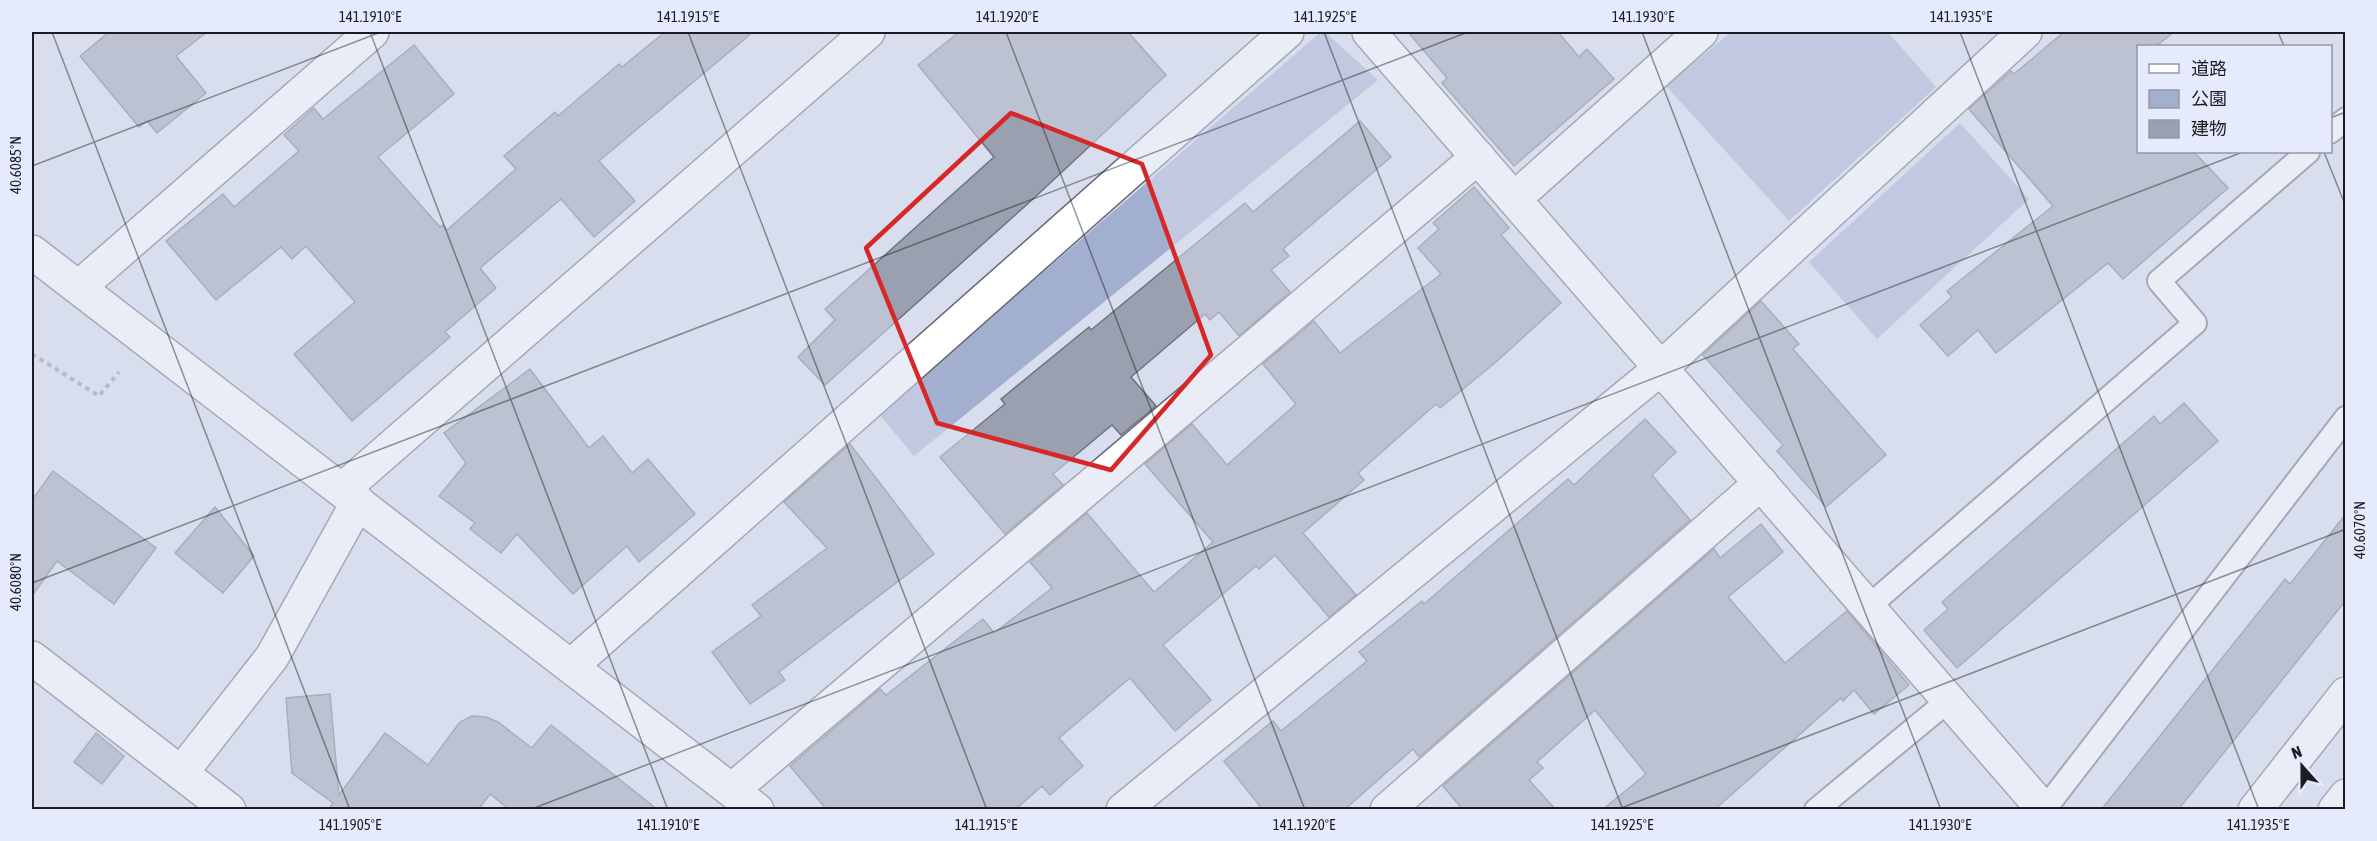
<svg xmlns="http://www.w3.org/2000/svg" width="2377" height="841" viewBox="0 0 2377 841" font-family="'Asap Condensed','Noto Sans JP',sans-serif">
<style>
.green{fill:#a3afce}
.building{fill:#9aa0af;stroke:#6e7381;stroke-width:1.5}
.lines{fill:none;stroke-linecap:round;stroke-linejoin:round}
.service-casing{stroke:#636876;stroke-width:26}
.minor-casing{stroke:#636876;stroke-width:36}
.tertiary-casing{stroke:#636876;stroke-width:36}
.path{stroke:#8b8f9b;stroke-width:4;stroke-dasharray:4.5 4.5;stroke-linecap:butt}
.service{stroke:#fff;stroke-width:22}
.minor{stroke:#fff;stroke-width:33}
.tertiary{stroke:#fff;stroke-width:33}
.marked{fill:none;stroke:#d62828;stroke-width:4.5;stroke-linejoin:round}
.ticks{fill:none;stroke:#1a1c22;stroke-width:1.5;stroke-opacity:0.45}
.neatline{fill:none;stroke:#1a1c22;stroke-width:2}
.ticks-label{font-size:15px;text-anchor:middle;fill:#1a1c22}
</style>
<rect width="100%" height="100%" fill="#d8deee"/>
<!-- green -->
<g class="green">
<polygon points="1321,32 1325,32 1378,80 914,456 879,414"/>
<polygon points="1731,32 1888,32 1936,87 1789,221 1666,86"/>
<polygon points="1960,123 2029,199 1877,339 1809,262"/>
</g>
<!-- building -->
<g class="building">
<polygon points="109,32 207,32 176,56 206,93 157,133 147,121 139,127 80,56"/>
<polygon points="665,32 753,32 599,161 635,201 594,237 561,199 480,268 496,288 445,332 450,337 352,421 294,354 355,302 306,246 292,259 281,247 216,300 166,241 223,194 234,207 299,151 284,135 314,108 323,119 414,45 454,94 378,157 440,227 443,225 447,230 516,169 504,156 555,112 558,116 619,64 622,67"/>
<polygon points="959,32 1128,32 1166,75 1033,199 825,385 798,357 835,320 825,309 994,157 918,65"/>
<polygon points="1408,32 1558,32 1579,57 1587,49 1614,79 1514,166 1442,83 1447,78"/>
<polygon points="2064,32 2174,32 2156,46 2139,46 2139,152 2194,152 2228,188 2123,279 2108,263 1996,353 1978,330 1948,356 1920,325 1952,297 1947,291 2053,206 1969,109 2011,71 2014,74"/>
<polygon points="1360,121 1391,157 1283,249 1289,256 1271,270 1290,292 1239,336 1219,312 1210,320 1205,314 1131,377 1156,406 1121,435 1112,425 1053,474 1063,485 1005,534 940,457 1005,404 1001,399 1089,327 1091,330 1245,203 1253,212"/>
<polygon points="1474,187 1509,228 1501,235 1561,303 1496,362 1440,408 1436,404 1358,473 1364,480 1303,533 1356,595 1329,617 1275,555 1259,569 1256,566 1163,645 1211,700 1175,731 1130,678 1059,738 1083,766 1050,795 1042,786 1015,810 827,810 790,766 880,689 886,695 983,619 994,633 1052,588 1030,562 1087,513 1154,592 1213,542 1145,464 1192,424 1227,465 1296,404 1263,364 1314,321 1340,353 1441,274 1418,248 1439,229 1433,223"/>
<polygon points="1761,301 1799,344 1793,349 1886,455 1826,507 1777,451 1783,445 1703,355"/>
<polygon points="530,369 589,448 603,436 632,473 648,459 695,514 639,562 627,546 573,594 517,534 501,553 470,529 475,523 439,496 466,463 444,433"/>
<polygon points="2184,403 2218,441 1957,668 1924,630 1948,609 1942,602 2154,416 2160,424"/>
<polygon points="1645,419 1676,452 1652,475 1690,520 1419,757 1413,749 1344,810 1263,810 1224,761 1273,721 1281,731 1367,661 1359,652 1422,601 1424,604 1568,479 1574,485"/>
<polygon points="850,444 934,554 779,672 785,680 750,704 712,652 761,616 752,605 827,548 784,502"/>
<polygon points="53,471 156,548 114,604 57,561 32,596 32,500"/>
<polygon points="215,507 254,556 223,593 175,553"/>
<polygon points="2346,514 2346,600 2178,810 2101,810 2285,579 2290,584"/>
<polygon points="1761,524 1783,552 1728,597 1785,663 1847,611 1909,685 1874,714 1854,690 1843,701 1841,698 1714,810 1602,810 1646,774 1595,710 1537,762 1543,768 1529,780 1556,810 1463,810 1443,786 1714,549 1720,558"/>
<polygon points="330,694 339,795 385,733 428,765 460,722 472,716 486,717 498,722 532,748 551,725 658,810 510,810 490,794 478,810 328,810 333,803 292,773 286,698"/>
<polygon points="96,733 124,756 102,784 74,762"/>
</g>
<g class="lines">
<!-- service casing -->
<g class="service-casing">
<g id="service">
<polyline points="2330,132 2346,119"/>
<polyline points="1868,607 2195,323 2159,281 2308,152"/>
<polyline points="1816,810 1949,700"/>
<polyline points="2044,810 2346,418"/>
</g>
</g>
<!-- minor casing -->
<g class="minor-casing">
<g id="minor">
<polyline points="1369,32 2044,810"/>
<polyline points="1514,199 1701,32"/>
<polyline points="32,252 757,810"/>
<polyline points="79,287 372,32"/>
<polyline points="342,490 868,32"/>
<polyline points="32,658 229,810"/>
<polyline points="571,666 1287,32"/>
<polyline points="181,773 272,657 358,502"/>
<polyline points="732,790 1478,157"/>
<polyline points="1123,810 1661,368 2025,32"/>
<polyline points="1387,810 1761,483"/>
</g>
</g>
<!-- tertiary casing -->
<g class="tertiary-casing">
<g id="tertiary">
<polyline points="2255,810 2346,694"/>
<polyline points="2335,810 2346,796"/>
</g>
</g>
<!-- path -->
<polyline class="path" points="32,354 99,396 119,372"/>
<!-- service -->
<use href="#service" class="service"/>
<!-- minor -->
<use href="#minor" class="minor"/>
<!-- tertiary -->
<use href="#tertiary" class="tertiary"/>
</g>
<!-- marked area -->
<path d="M0 0H2377V841H0ZM1011 113 1142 164 1211 355 1111 470 937 423 866 248Z" fill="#d8deee" fill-opacity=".55" fill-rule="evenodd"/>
<path class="marked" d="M1011 113 1142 164 1211 355 1111 470 937 423 866 248Z"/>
<!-- ticks -->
<path class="ticks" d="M52 32 350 810M370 32 668 810M688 32 987 810M1006 32 1305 810M1324 32 1623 810M1642 32 1941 810M1960 32 2259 810M2278 32 2284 46M2330 118 2346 112M2324 152 2346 207M32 166 381 32M32 583 1468 32M32 807V810M529 810 2243 152M1616 810 2346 529"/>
<!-- border -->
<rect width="2377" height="841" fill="none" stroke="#e5ebfc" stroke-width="66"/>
<!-- legend -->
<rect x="2137" y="45" width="195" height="108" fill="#e5ebfc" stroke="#9498a5" stroke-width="1.5"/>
<rect x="2149" y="64" width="30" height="9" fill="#ffffff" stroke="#9498a5" stroke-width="1.5"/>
<text x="2191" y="75" font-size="18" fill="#1a1c22">道路</text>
<rect x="2149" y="90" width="30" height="18" fill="#a3afce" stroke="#9498a5" stroke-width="1.5"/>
<text x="2191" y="105" font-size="18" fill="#1a1c22">公園</text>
<rect x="2149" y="120" width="30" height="18" fill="#9aa0af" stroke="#9498a5" stroke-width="1.5"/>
<text x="2191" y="135" font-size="18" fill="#1a1c22">建物</text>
<!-- north arrow -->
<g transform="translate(2302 766) rotate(339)" stroke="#e5ebfc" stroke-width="4.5" paint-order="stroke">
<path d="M0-4.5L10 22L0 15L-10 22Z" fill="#1a1c22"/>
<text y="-9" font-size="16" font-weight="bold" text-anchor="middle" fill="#1a1c22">N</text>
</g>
<rect x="33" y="33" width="2311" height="775" class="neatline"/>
<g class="ticks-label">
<text x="370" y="22">141.1910°E</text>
<text x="688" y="22">141.1915°E</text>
<text x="1007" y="22">141.1920°E</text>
<text x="1325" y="22">141.1925°E</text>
<text x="1643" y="22">141.1930°E</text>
<text x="1961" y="22">141.1935°E</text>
<text transform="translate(16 165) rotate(-90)" y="5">40.6085°N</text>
<text transform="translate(2360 530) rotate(-90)" y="5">40.6070°N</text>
<text transform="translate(16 582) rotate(-90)" y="5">40.6080°N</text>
<text x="350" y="830">141.1905°E</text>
<text x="668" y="830">141.1910°E</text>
<text x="986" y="830">141.1915°E</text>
<text x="1304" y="830">141.1920°E</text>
<text x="1622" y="830">141.1925°E</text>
<text x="1940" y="830">141.1930°E</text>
<text x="2258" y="830">141.1935°E</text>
</g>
</svg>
